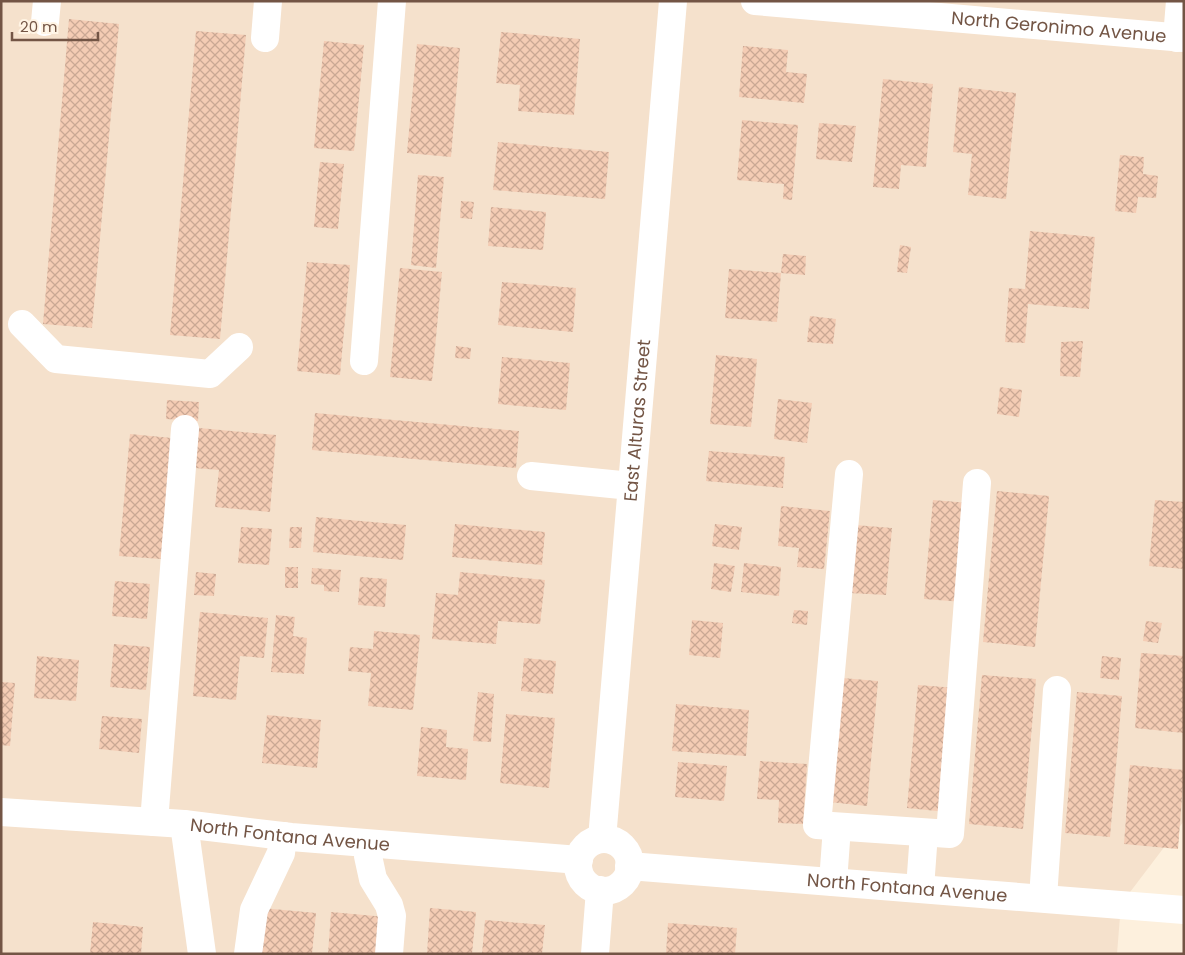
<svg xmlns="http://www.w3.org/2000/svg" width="1185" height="955" viewBox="0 0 1185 955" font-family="Poppins,sans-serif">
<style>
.residential{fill:#f5e1cc}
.building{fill:url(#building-cross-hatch)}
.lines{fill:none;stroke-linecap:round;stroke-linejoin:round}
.minor{stroke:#fff;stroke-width:28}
.labels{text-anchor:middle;stroke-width:5;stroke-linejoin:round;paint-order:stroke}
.street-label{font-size:18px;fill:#735545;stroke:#fff4e4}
</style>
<defs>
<pattern id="building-cross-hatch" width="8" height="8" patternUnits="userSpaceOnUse" patternTransform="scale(1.25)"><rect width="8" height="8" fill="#f4ccb4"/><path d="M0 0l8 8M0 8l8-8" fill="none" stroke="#caa894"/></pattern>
</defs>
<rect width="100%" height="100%" fill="#fdf0dd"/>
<!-- residential -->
<polygon class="residential" points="1,1 1184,1 1184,821 1121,904 1117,954 1,954"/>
<!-- building -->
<g class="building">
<polygon points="69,19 119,24 92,328 43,324"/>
<polygon points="196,31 246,35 220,339 170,335"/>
<polygon points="501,32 580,39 574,115 518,111 520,85 496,83"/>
<polygon points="324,41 364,45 354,151 314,148"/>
<polygon points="417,44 460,48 451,157 407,153"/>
<polygon points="743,46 788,50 786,72 807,74 804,103 739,97"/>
<polygon points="883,79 933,84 926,167 901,165 899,189 873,187"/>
<polygon points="959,87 1016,93 1006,199 968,195 972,154 953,152"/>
<polygon points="742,120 798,125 792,200 783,199 784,184 737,180"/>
<polygon points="819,123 856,126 852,162 816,159"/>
<polygon points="498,142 609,152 605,199 493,190"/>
<polygon points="1120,155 1144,157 1143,174 1158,176 1156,198 1138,197 1136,213 1115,211"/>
<polygon points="320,162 344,164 338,229 314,227"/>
<polygon points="418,175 444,177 436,268 411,265"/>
<polygon points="461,201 474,202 472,219 460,218"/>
<polygon points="491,207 546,212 543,250 488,246"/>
<polygon points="1030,231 1095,237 1089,309 1028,304 1025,343 1005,342 1009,288 1025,289"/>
<polygon points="900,245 911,247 907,273 897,272"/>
<polygon points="783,254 806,256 805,275 781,273 777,322 725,318 729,269 781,273"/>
<polygon points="307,262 350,265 340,375 297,371"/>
<polygon points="400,268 442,272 432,381 390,377"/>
<polygon points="502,282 576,288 573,332 498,325"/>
<polygon points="810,316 836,319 833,344 807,342"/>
<polygon points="1083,341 1080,377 1060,376 1061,342"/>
<polygon points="456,346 471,348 470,359 455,358"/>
<polygon points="716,355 757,359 751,427 710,424"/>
<polygon points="502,357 570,363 566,410 498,404"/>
<polygon points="1000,387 1022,390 1019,417 997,414"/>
<polygon points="778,399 812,403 807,443 774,439"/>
<polygon points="167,400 199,402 198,421 166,419"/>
<polygon points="315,413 519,431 516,468 312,450"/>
<polygon points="199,428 276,435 270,512 215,507 219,470 195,468"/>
<polygon points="130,434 172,438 161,559 119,556"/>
<polygon points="709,451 785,457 783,488 706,481"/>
<polygon points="997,491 1049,496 1035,647 983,642"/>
<polygon points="933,500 969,503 964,602 924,599"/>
<polygon points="1155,500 1184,502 1184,569 1149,566"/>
<polygon points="781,506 830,511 824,569 797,567 799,548 778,546"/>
<polygon points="316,517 406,525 403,560 313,552"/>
<polygon points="455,524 545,532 542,565 452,557"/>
<polygon points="715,524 742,527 739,550 712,546"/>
<polygon points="855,525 892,528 886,595 849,593"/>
<polygon points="241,527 272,529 269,565 238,563"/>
<polygon points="290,527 302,527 301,548 289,548"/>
<polygon points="714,563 735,566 731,592 711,589"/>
<polygon points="744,563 781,567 779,596 741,592"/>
<rect x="285" y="567" width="13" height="21"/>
<polygon points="312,568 341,570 339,592 324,591 324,585 311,584"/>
<polygon points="196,572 216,574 214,596 194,595"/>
<polygon points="460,572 545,580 540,624 498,621 496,644 432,639 436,593 458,595"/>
<polygon points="360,577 387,579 385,607 358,605"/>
<polygon points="115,581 150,584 147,619 112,616"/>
<polygon points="794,610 808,611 807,625 792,623"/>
<polygon points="200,612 268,618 264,658 240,656 236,700 193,696"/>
<polygon points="276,615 295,617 293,636 307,638 304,674 271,672"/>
<polygon points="692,620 723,623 720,658 689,655"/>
<polygon points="1146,621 1162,623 1158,643 1143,641"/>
<polygon points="374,631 420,635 413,710 368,706 371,673 348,671 350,647 373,649"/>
<polygon points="114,644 150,647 146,690 110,687"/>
<polygon points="1141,653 1184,656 1184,733 1135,728"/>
<polygon points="37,656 79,660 76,701 34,698"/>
<polygon points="1102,656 1121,658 1119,680 1100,678"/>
<polygon points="524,658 556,661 553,694 521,691"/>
<polygon points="982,675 1036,679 1023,829 969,824"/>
<polygon points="842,678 878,681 867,806 829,802"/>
<polygon points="1,682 15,683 10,746 1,745"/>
<polygon points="918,685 957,688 947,812 907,808"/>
<polygon points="478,692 494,694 491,742 473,741"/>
<polygon points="1077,692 1122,696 1110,837 1065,833"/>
<polygon points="676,704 749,710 746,756 672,751"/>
<polygon points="506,714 555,718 549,788 500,783"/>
<polygon points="267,715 321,720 317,768 262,763"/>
<polygon points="102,716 142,719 139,753 99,749"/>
<polygon points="421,727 447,730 446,747 468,749 466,780 417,776"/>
<polygon points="760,761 807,764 803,824 778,823 779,800 757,799"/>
<polygon points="678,762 727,766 724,801 675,797"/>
<polygon points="1130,765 1184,770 1178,849 1124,844"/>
<polygon points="262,908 316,913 312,954 258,954"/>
<polygon points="430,908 476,912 472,954 427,954"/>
<polygon points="331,912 386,917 382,954 328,954"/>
<polygon points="485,920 545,925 542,954 482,954"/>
<polygon points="93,922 143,927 141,954 90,954"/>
<polygon points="668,923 737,928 735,954 666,954"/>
</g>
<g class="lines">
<!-- minor -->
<g class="minor">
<path id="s1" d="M755 1 1184 38"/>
<polyline points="45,22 47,1"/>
<polyline points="265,38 268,1"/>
<polyline points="1177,38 1180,1"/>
<polyline points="22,324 56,359 210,374 239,347"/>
<polyline points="364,361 392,1"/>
<polyline points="849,474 817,825 950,834 977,483"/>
<polyline points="531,476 631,486"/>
<path id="s2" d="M1 812 184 824 291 837 579 860"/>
<polyline points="154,822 185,429"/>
<polyline points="184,824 202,954"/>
<path id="s3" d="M602 839 673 1"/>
<circle cx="604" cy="865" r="26"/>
<polyline points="370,844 368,856 373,879 389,905 392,916 389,954"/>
<path id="s4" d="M629 866 1184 910"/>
<polyline points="833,882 837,827"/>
<polyline points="920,888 924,833"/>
<polyline points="1043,898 1057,690"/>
<polyline points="248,954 254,910 281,853 283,836"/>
<polyline points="595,954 600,890"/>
</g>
</g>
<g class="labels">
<!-- street labels -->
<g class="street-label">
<text dy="6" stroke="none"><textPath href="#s1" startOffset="305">North Geronimo Avenue</textPath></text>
<text dy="6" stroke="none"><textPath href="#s3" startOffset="420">East Alturas Street</textPath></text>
<text dy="6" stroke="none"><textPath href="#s2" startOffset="290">North Fontana Avenue</textPath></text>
<text dy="6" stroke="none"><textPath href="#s4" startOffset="279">North Fontana Avenue</textPath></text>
</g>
</g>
<!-- border -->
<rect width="1185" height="955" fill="none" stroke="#735545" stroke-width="5"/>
<!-- scale -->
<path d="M12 32v8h86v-8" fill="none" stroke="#735545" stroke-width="2.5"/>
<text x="20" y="32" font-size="15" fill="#735545" stroke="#fff4e4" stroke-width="4" paint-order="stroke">20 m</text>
</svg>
